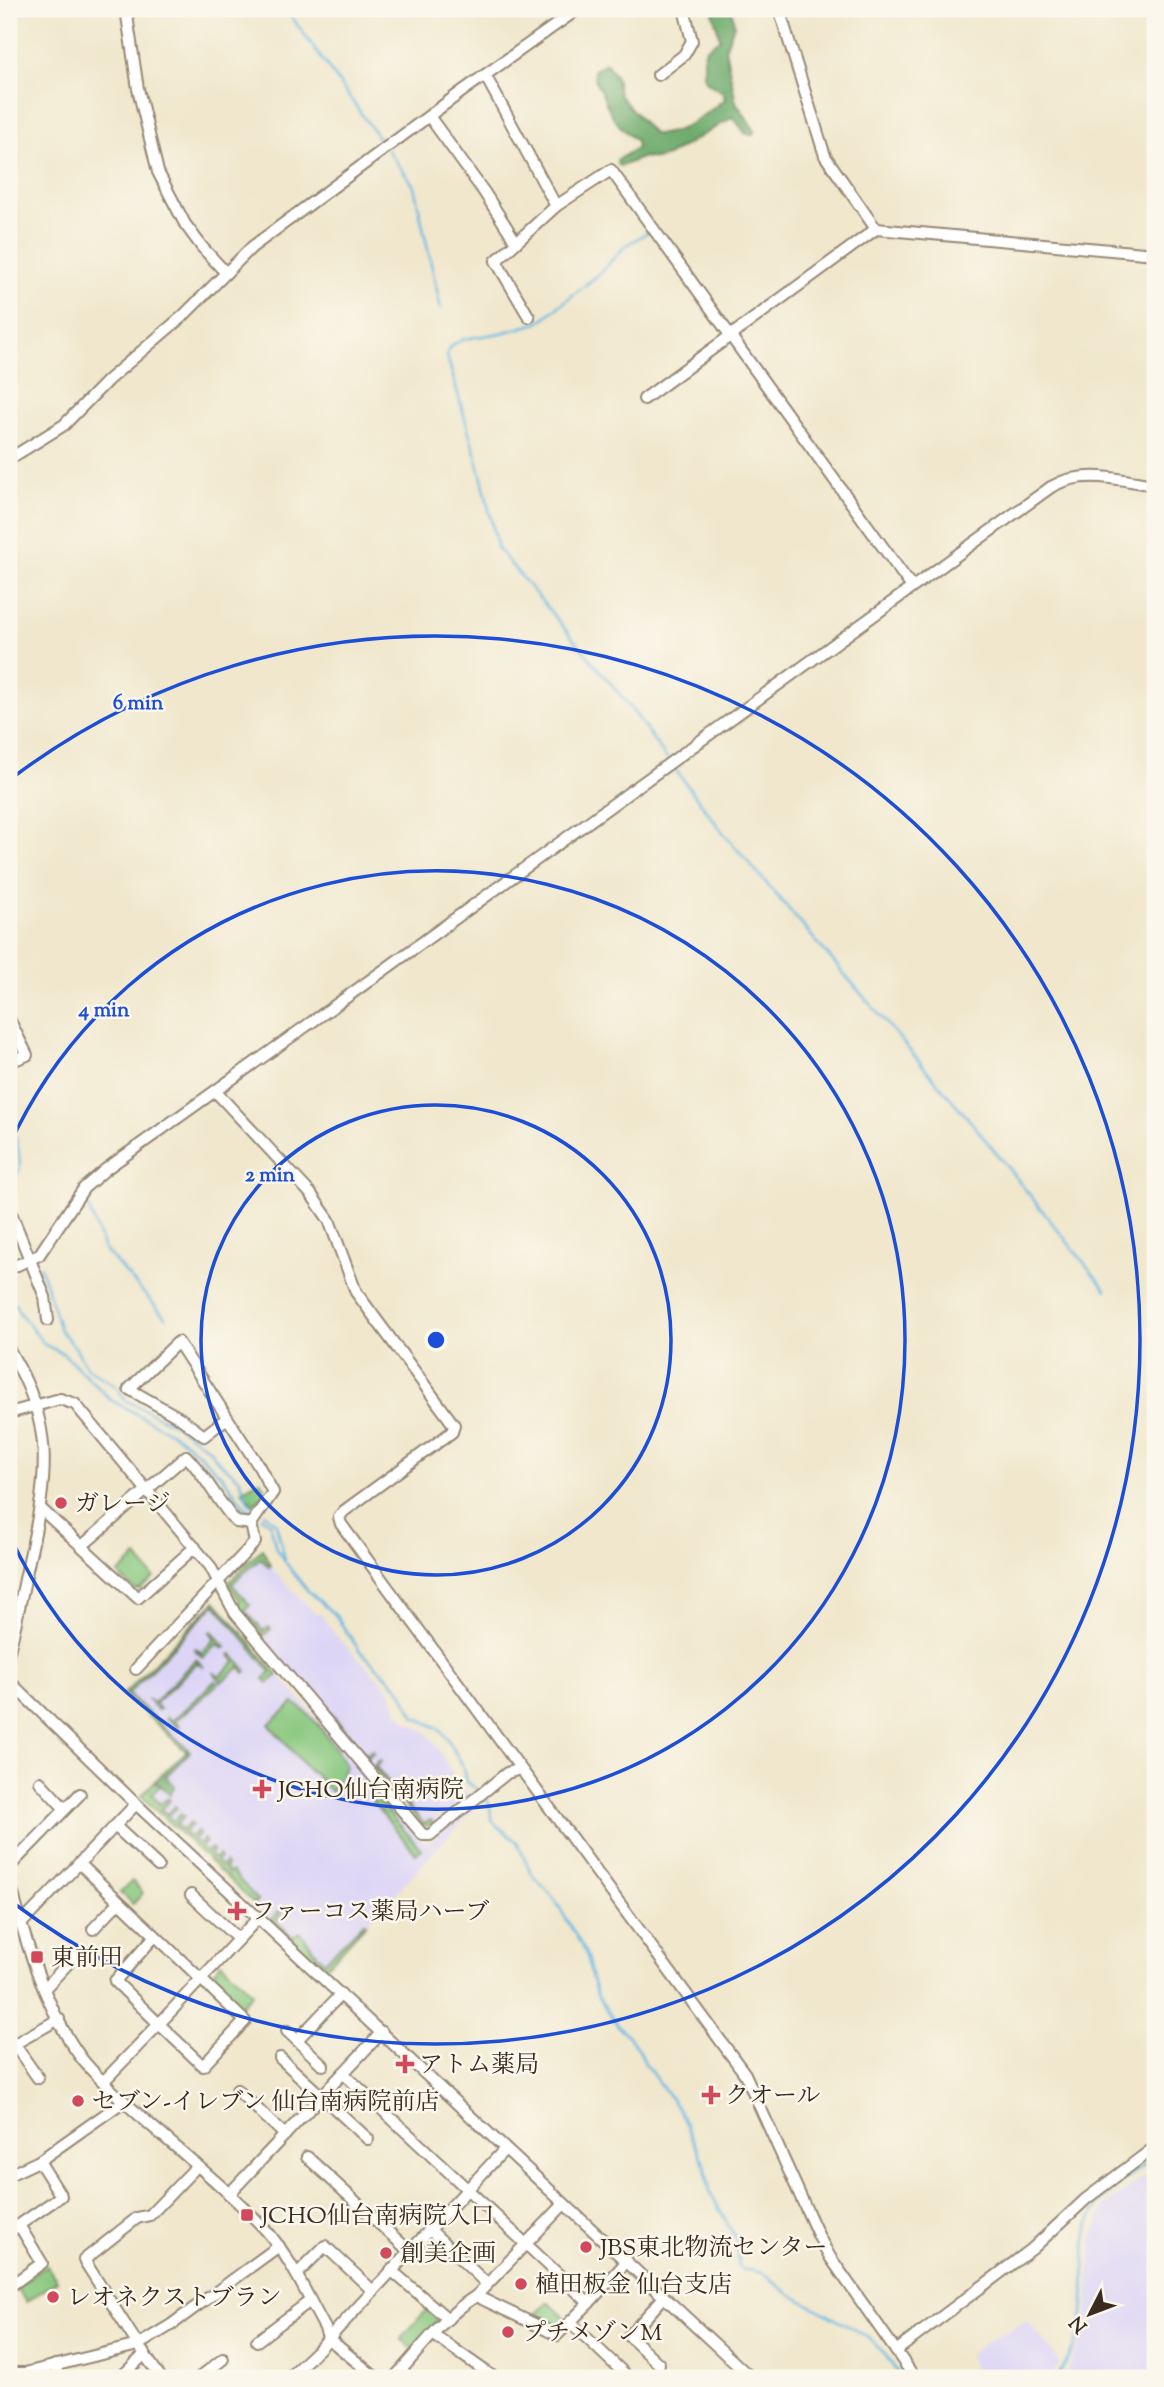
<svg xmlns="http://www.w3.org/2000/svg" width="1164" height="2387" viewBox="0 0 1164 2387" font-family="'Sorts Mill Goudy','Noto Serif JP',serif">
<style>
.built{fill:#ddd5f6}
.green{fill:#88c77e;stroke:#62784e;stroke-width:2}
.forest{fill:#6eac6d;stroke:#546b46;stroke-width:2}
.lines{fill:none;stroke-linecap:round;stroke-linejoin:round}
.stream{stroke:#6ab8e4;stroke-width:2.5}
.minor-casing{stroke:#968875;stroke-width:14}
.minor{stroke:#fff;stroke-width:10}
.ring{fill:none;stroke:#1d4ed8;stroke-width:3.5}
.poi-dot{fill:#d1495b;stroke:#fbf7ec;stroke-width:2.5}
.labels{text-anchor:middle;stroke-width:5;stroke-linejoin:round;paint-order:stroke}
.poi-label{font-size:24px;fill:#3b2a1e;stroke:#fbf7ec;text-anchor:start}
.centre{fill:#1d4ed8;stroke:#fbf7ec;stroke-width:3.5}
.ring-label{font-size:21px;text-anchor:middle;font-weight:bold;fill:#1d4ed8;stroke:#fbf7ec;stroke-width:5;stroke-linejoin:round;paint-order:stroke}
</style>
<rect width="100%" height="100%" fill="#fbf7ec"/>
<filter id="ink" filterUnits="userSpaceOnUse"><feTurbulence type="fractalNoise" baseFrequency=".0143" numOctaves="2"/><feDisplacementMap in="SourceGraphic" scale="14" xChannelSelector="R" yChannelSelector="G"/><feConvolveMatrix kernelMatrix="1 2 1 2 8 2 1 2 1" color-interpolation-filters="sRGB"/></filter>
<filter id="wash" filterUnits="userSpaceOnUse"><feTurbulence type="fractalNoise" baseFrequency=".00686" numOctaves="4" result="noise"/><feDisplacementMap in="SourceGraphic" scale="28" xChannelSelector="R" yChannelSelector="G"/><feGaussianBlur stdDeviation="1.57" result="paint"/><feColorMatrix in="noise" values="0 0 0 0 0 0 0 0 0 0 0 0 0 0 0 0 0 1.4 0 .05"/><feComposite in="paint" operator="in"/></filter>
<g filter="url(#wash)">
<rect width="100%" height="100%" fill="#f0e7cc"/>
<!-- built -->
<g class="built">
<polygon points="262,1549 274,1571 316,1615 320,1613 334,1634 384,1684 392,1694 397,1711 408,1723 422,1729 433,1740 458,1784 470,1795 446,1816 444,1813 429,1826 422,1825 239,1608 239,1599 227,1584"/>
<polygon points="215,1601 420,1839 425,1842 431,1841 476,1803 478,1805 323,1970 141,1796 186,1751 124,1694"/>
<polygon points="1155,2168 1155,2378 1064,2378 1086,2326 1092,2239 1104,2207"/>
<polygon points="1028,2321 1060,2362 1051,2378 980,2378 968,2356 988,2341"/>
</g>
<!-- green -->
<g class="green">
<polygon points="260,1480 265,1488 264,1495 253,1504 242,1491"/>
<polygon points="262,1549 271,1565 269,1567 261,1558 232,1584 250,1605 245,1610 263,1631 269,1627 271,1629 263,1636 239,1608 239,1599 227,1584"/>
<polygon points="137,1557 154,1578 140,1590 134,1590 118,1574"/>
<polygon points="215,1601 278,1675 268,1683 264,1679 271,1672 215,1604 128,1694 188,1749 186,1751 124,1694"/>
<polygon points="212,1631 226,1647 223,1649 218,1643 203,1658 194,1649 196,1648 201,1653 215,1639 210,1632"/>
<polygon points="232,1654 247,1671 245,1673 240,1667 221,1682 213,1672 220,1676 235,1662 230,1655"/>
<polygon points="196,1659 204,1667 197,1663 155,1703 160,1709 157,1710 147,1699 153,1703"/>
<polygon points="215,1681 218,1684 175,1721 180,1727 179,1728 166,1718 167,1717 172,1721"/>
<polygon points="308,1686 366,1755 372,1750 374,1752 366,1759 307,1687"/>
<path d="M294 1703C316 1717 333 1744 346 1766L331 1792 314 1773 310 1772 269 1724Z"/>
<polygon points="380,1760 381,1762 376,1767 423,1823 431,1820 433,1822 429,1826 422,1825 373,1767"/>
<polygon points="155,1781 160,1786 152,1794 160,1804 168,1798 170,1800 161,1809 166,1814 175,1806 177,1808 168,1816 173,1821 181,1814 184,1817 176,1824 182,1830 190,1823 192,1825 184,1832 190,1837 197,1831 199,1834 193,1840 198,1844 204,1839 206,1842 201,1847 206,1852 211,1848 213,1850 209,1854 214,1859 218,1855 220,1858 216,1862 221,1866 225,1863 227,1866 224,1868 229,1873 232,1871 258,1901 255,1904 141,1796"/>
<polygon points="375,1797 421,1849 416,1854 371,1800"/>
<polygon points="132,1881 143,1893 133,1904 120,1893"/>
<polygon points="279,1911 282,1914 276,1921 293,1937 300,1932 324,1962 364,1922 366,1924 323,1970 271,1920"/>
<polygon points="221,1962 253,1993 239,2007 212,1982 210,1976"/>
<polygon points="47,2266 57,2281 26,2302 16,2287"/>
<polygon points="548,2302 567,2319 562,2325 553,2327 534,2316"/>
<polygon points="428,2308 435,2313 437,2322 414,2350 401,2339"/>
</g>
<!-- forest -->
<g class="forest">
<path d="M715 9 732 10 734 25 725 49 736 102 755 131 753 134H746L733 117 667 156 656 159 644 157 621 166 618 165 617 160 637 148 636 141C618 125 612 119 603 96 598 84 594 84 594 70L606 63 616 77 619 95 653 134C681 136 704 115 725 99L723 92 708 83 703 76C708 52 695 54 720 39L713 12Z"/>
<polygon points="188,1750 190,1752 166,1776 175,1786 170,1795 155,1781"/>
</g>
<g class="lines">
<!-- stream -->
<g class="stream">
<polyline points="286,9 383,144"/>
<polyline points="387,149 414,186 441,309"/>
<polyline points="650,231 625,246 599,274 538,323 501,333 464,339 454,344 448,350 447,356 481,474 498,549 628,704 667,759"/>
<polyline points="671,764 725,835 972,1123 1106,1290"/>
<path d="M9 1118C14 1130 22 1157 19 1170 17 1175 12 1180 9 1184"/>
<polyline points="87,1203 104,1249 166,1318"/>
<polyline points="40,1266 60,1330 75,1347 87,1368 116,1386 125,1400 177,1426 209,1449 218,1461 240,1479 248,1501 258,1510"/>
<polyline points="9,1294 22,1316 45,1345 64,1354 111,1400 177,1436 197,1452 221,1475 245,1507 255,1514"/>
<polyline points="264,1513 276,1523 285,1559"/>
<polyline points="261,1517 270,1523 276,1549 292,1571 307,1590 336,1616 359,1650 400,1689 415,1717 438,1728 446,1737 462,1764 466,1781 476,1789"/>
<polyline points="485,1798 489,1803 493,1822 517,1842 531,1873 554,1898 580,1943 587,1956 592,1980 598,1997 615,2022 639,2049 645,2064 679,2110 705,2166 710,2192 738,2243 739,2267 742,2269 763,2273 788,2293 868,2337 884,2353 901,2378"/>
<path d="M1057 2378C1068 2359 1079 2341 1082 2319 1089 2283 1077 2238 1097 2206 1110 2186 1136 2172 1155 2158"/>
</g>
</g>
</g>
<g filter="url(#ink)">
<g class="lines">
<!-- minor casing -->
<g class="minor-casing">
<g id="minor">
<polyline points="126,9 138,89 158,172 185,224 202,247 226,273"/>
<polyline points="779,9 825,156 876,229"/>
<polyline points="485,75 556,206 611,170 911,586"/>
<polyline points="658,75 684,55 692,41 684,9"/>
<polyline points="429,116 484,192 516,242"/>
<polyline points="529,317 496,261 556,206"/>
<polyline points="644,399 876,229 1155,254"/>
<polyline points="9,459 64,425 108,380 184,315 252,247 464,90 578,9"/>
<polyline points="9,1019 27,1055 9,1062"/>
<polyline points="216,1092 311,1194 329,1220 356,1292 454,1425 452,1432 344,1511 339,1517 341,1524 745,2074 819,2237 830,2257 915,2378"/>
<polyline points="9,1208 45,1297 48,1320"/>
<path d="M9 1269 39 1255 84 1188 106 1169 344 999 1051 487C1083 468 1120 480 1155 485"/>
<path d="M9 1350C55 1424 48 1475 30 1556 23 1588 17 1620 9 1651"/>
<polyline points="9,1413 60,1399 75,1404 210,1566 235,1613 423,1835 430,1835 507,1773 520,1769"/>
<polyline points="41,1509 138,1598 195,1547"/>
<path d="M82 1546 186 1456C206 1476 217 1501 236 1522L251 1524"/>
<polyline points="136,1669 255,1542 251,1524 273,1492 258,1465 178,1342 129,1389 180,1418 204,1436 227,1418"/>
<polyline points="9,1681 136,1804 751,2378"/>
<polyline points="40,1782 65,1809"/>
<polyline points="115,1826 158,1866"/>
<polyline points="79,1863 245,2021 203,2066 159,2024 104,2081"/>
<polyline points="9,1867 80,1794"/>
<path d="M9 1878C23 1936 46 2011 82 2059 98 2079 120 2098 139 2115 181 2152 226 2188 265 2229 291 2258 306 2294 325 2328L328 2338 376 2378"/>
<polyline points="191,1895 238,1939"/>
<polyline points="20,1925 136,1804"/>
<polyline points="93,1929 119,1902"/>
<polyline points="155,1936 115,1981 159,2024 259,1917"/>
<polyline points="45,1988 75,1956"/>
<polyline points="287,2031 323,2065"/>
<polyline points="297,2040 341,1994"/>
<polyline points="14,2044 38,2078"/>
<polyline points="9,2047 59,2019"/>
<polyline points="280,2058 368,2139"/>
<polyline points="343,2073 589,2303 627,2261"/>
<polyline points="237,2090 285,2135"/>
<polyline points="307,2157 408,2250"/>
<polyline points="197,2166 150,2215 137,2218 84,2260 138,2345 171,2325 279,2246"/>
<polyline points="9,2175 39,2161 124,2101"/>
<polyline points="229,2194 382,2032"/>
<polyline points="429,2229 487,2284"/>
<polyline points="9,2232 61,2196 39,2161"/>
<polyline points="391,2270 448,2319"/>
<polyline points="297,2274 325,2246 372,2290"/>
<polyline points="9,2287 42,2263 19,2225"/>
<polyline points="476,2296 557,2335 589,2303"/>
<polyline points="571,2323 629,2378"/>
<polyline points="434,2335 492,2376 492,2378"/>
<polyline points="257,2341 310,2301"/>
<polyline points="896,2351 1032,2249 1086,2199 1155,2147"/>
<polyline points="659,2364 629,2336 664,2297"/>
<polyline points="55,2365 59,2378"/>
<polyline points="9,2373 25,2373 138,2345 161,2378"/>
<polyline points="120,2378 145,2354"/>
<polyline points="199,2378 223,2359"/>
<polyline points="288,2378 319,2349 505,2149"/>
<path d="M394 2378C419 2351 444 2316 476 2296L564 2204"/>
</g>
</g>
<!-- minor -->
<use href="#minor" class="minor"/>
</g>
</g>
<!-- distance rings -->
<g class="ring">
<circle cx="436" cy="1340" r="235"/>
<path d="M9 1146A469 469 0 1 1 9 1534"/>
<path d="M12 778A704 704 0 1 1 12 1902"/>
</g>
<!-- markers -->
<g class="poi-dot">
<circle cx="61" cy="1503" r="7"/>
<path d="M258.5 1778.5h7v7h7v7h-7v7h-7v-7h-7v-7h7z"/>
<path d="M233.5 1900.5h7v7h7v7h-7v7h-7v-7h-7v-7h7z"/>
<rect x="30" y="1950" width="14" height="14" rx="3.5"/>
<path d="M401.5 2053.5h7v7h7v7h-7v7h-7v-7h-7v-7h7z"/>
<path d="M707.5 2084.5h7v7h7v7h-7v7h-7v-7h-7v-7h7z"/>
<circle cx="78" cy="2101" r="7"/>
<rect x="240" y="2208" width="14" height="14" rx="3.5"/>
<circle cx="586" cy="2247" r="7"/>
<circle cx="386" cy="2253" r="7"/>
<circle cx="521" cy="2284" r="7"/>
<circle cx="53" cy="2297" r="7"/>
<circle cx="508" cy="2332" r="7"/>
</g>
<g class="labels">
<!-- poi labels -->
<g class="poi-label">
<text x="75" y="1511">ガレージ</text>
<text x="278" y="1797">JCHO仙台南病院</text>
<text x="251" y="1919">ファーコス薬局ハーブ</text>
<text x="51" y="1965">東前田</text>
<text x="419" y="2072">アトム薬局</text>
<text x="725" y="2103">クオール</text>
<text x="92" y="2109">セブン-イレブン 仙台南病院前店</text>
<text x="261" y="2223">JCHO仙台南病院入口</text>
<text x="600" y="2255">JBS東北物流センター</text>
<text x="400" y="2261">創美企画</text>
<text x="535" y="2292">植田板金 仙台支店</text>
<text x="67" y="2305">レオネクストブラン</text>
<text x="522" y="2340">プチメゾンM</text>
</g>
</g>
<circle cx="436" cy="1340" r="10" class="centre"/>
<g class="ring-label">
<text x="138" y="709">6 min</text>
<text x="104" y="1016">4 min</text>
<text x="270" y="1181">2 min</text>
</g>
<!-- margin -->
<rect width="1164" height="2387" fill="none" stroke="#fbf7ec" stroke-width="35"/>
<!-- north arrow -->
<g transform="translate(1090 2314) rotate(228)" stroke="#fbf7ec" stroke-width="5" paint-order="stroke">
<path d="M0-5L12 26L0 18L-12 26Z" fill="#3b2a1e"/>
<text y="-10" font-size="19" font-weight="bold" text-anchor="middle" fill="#3b2a1e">N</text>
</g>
</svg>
